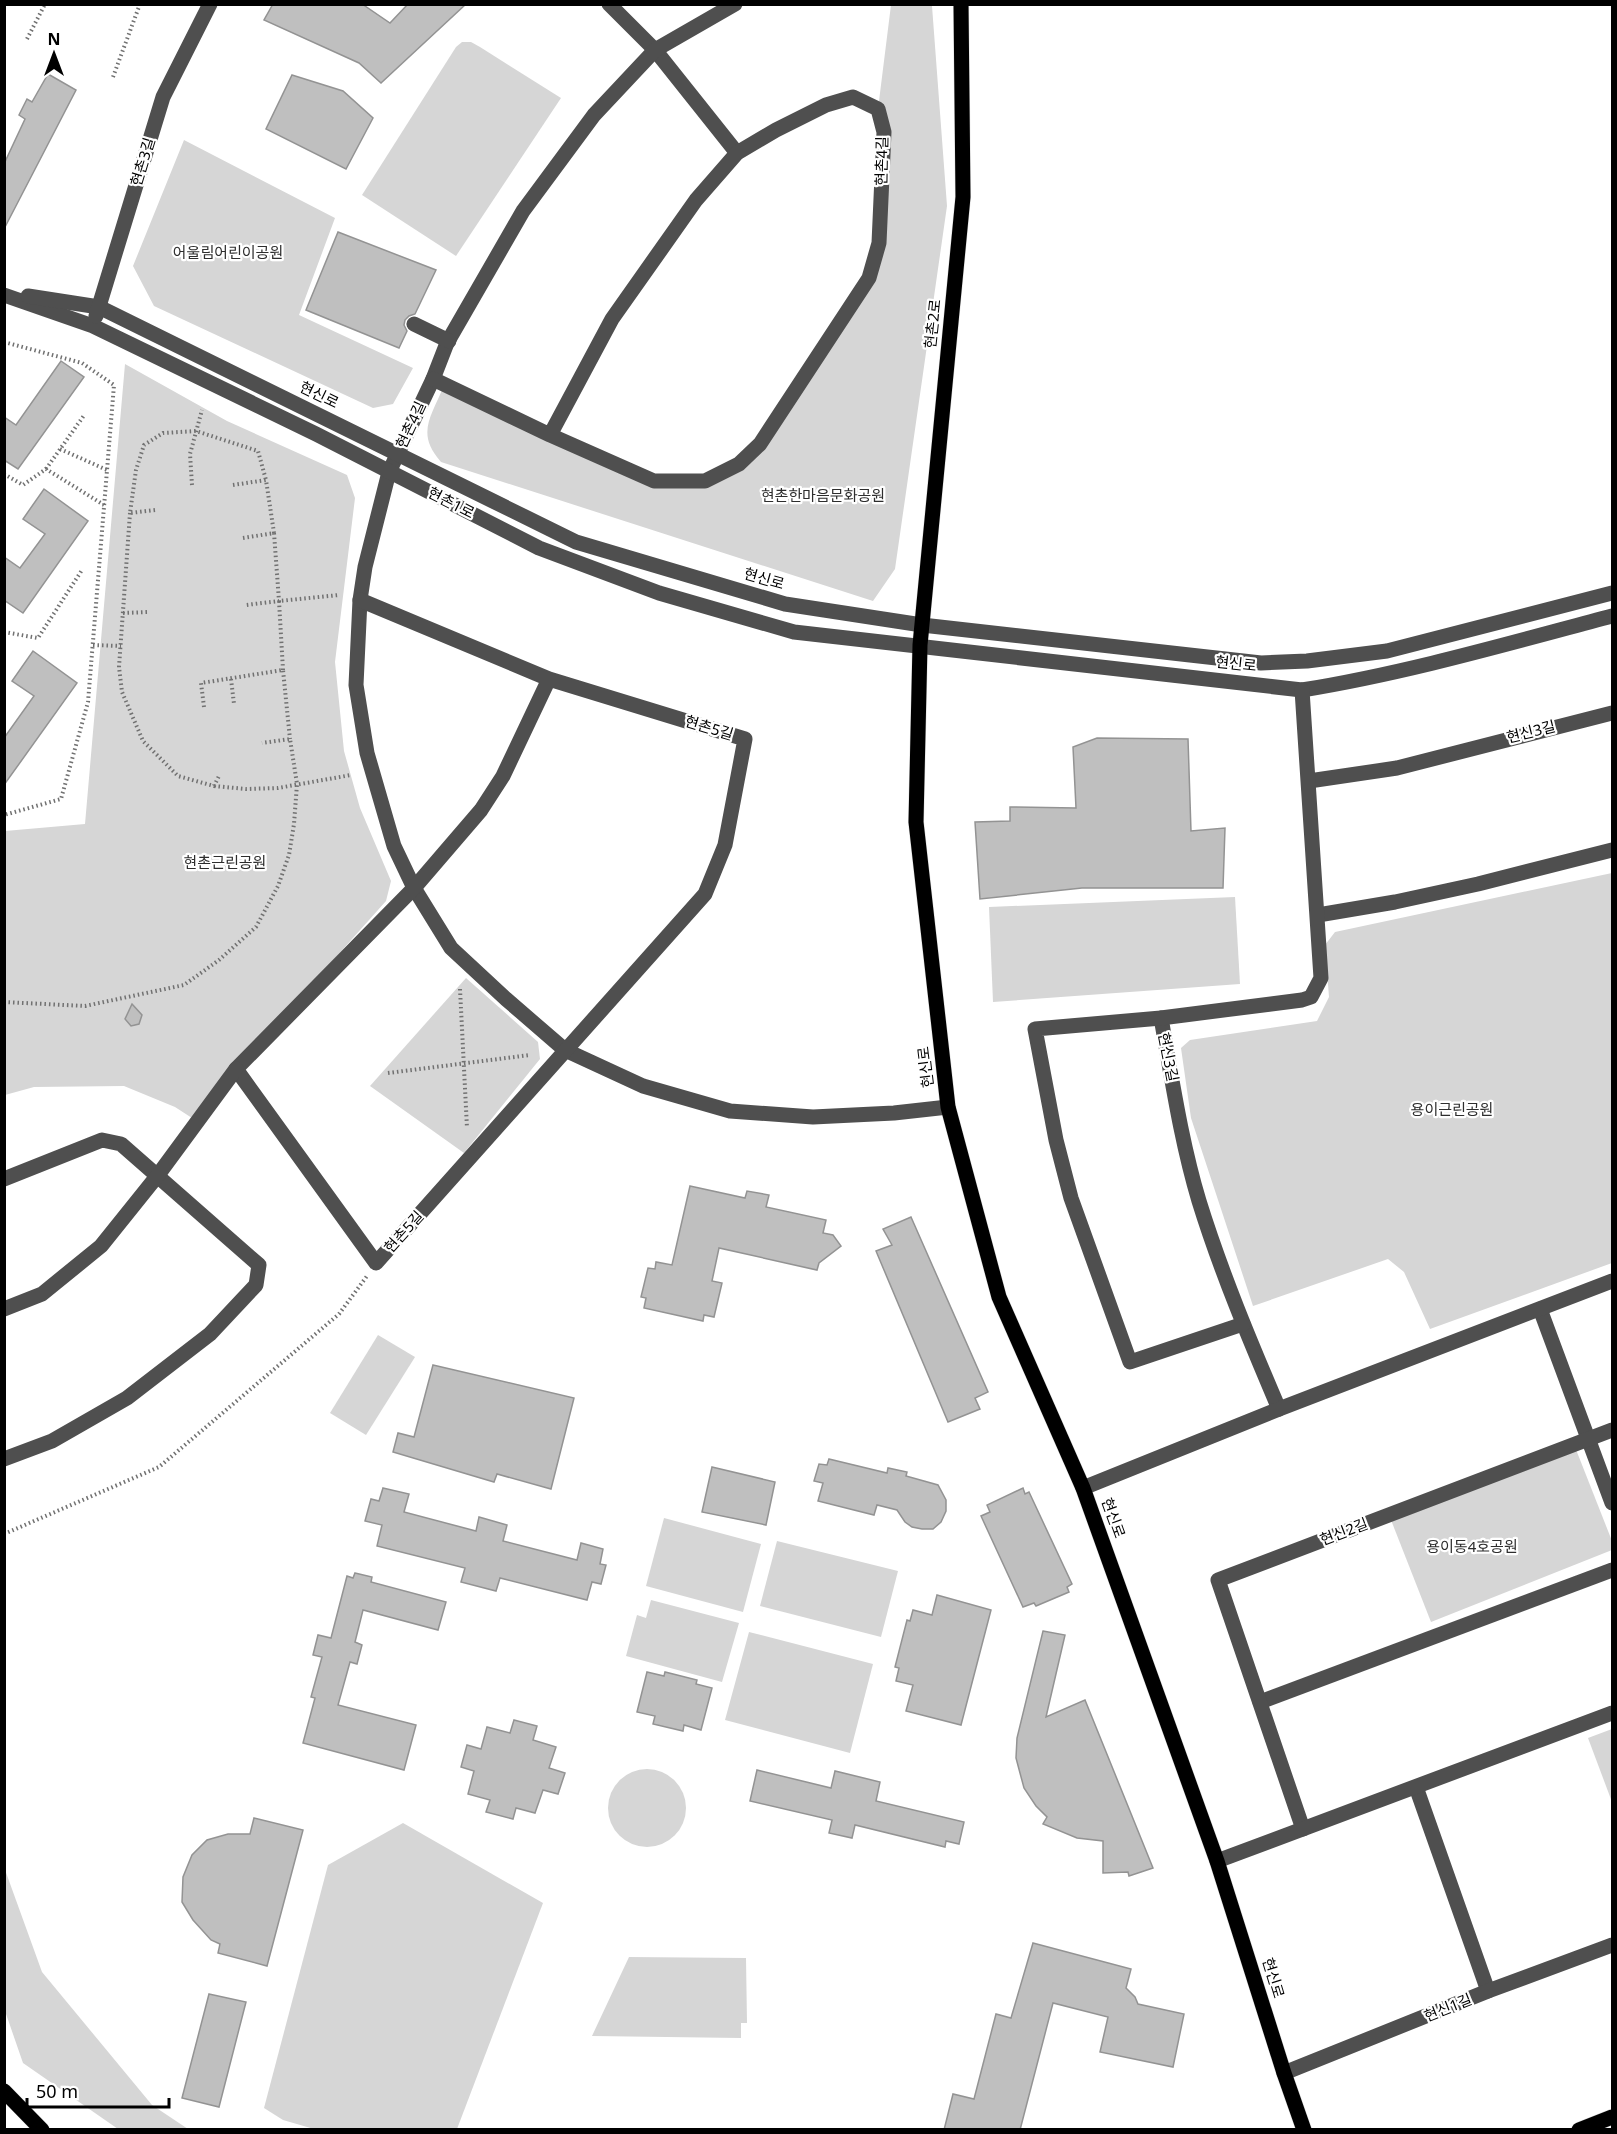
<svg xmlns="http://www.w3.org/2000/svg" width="1617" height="2134" viewBox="0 0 1617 2134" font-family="'Noto Sans','Noto Sans KR',sans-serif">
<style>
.green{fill:#d6d6d6}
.building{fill:#bfbfbf;stroke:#939393;stroke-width:1.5}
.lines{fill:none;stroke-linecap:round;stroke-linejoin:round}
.major-casing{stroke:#dbdbdb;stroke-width:16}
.path{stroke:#717171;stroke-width:4;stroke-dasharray:1.5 3;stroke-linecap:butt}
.minor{stroke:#4f4f4f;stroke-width:15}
.major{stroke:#000;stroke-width:15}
.labels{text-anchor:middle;stroke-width:4.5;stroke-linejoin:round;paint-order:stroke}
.street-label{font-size:15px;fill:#000;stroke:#fff}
.park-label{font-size:15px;fill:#2d2d2d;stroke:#fff}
</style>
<rect width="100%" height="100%" fill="#fff"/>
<!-- green -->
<g class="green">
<path d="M921 4 932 6 947 206 895 569 873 601 441 462C415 433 432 416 444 385L654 481H705L736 466 869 278 879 243 878 109 891 5Z"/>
<polygon points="462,42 471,42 480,47 561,98 456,256 362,195 456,47"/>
<polygon points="184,140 335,218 299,315 413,368 393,404 373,408 154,306 133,266"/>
<polygon points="125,364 227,421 347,475 355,498 335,662 344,751 360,808 391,881 386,901 192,1118 175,1107 124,1086 34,1087 5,1095 5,831 85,824"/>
<polygon points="1612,873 1612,1263 1430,1329 1404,1272 1388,1259 1253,1306 1191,1118 1181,1048 1190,1040 1317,1021 1329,997 1325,945 1335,932"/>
<polygon points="1235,897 1240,984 993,1002 989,907"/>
<polygon points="466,978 538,1042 540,1059 464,1153 370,1086"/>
<polygon points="378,1335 415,1357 366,1435 330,1413"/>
<polygon points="1575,1447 1612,1541 1612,1550 1431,1622 1391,1520"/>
<polygon points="664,1518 761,1544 743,1612 646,1586"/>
<polygon points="777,1541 898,1571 881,1637 760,1606"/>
<polygon points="651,1600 739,1623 722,1682 626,1656 637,1615 646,1618"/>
<polygon points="749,1632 873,1664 850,1753 725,1720"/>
<polygon points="1612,1729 1612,1802 1588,1738"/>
<circle cx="647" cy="1808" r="39"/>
<polygon points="403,1823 543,1903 457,2129 314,2129 283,2120 264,2108 328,1865"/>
<polygon points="4,1867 42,1972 152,2105 188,2129 118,2129 23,2063 5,2011"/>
<polygon points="629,1957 746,1958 747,2023 741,2023 741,2038 592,2036"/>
</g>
<!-- building -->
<g class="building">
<polygon points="273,4 362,4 390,23 408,4 466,4 381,83 359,63 264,20"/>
<polygon points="48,74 76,90 4,229 4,164 25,119 19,115 27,99 32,102"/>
<polygon points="292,75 343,91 373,118 346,169 266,129"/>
<polygon points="338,232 436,270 415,314 409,316 405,320 404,325 407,331 399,348 306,310"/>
<polygon points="61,361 84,377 18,469 4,460 4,417 16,425"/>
<polygon points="44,489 88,521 23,613 4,600 4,557 20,568 45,534 23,519"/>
<polygon points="33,651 77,683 4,785 4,738 34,696 12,681"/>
<polygon points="1097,738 1188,739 1191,831 1225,828 1223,888 1082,888 980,899 975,822 1010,821 1010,807 1076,808 1073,747"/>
<polygon points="132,1004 142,1015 139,1024 131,1026 125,1019"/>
<polygon points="690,1186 745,1198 747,1191 769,1195 766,1207 826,1220 823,1233 833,1235 841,1246 819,1263 817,1270 719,1248 712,1281 722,1283 714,1317 704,1315 703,1321 644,1308 646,1298 641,1297 648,1268 655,1269 656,1262 672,1265"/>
<polygon points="911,1217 988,1392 975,1398 980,1409 948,1422 876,1251 892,1245 883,1229"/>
<polygon points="433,1365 574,1398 551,1489 497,1474 494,1482 393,1452 398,1433 414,1437"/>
<polygon points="829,1459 887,1473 888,1468 907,1472 906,1476 938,1485 946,1500 946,1511 941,1522 933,1529 922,1529 912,1527 905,1522 897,1510 877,1505 874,1515 818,1501 823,1483 814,1481 819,1464 827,1465"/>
<polygon points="712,1467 775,1482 766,1525 702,1512"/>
<polygon points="383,1488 409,1494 404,1512 476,1531 479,1517 507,1525 503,1541 577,1560 581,1543 603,1549 600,1564 606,1565 601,1584 592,1582 587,1600 500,1578 496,1591 461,1582 465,1568 377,1546 382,1525 365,1521 371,1499 379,1501"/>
<polygon points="1023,1488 1025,1494 1029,1492 1072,1584 1067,1587 1069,1592 1036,1606 1034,1603 1023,1607 981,1516 990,1512 987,1505"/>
<polygon points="355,1573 372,1577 371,1582 446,1602 438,1630 363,1610 355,1642 362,1645 357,1664 350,1662 338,1705 416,1725 404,1770 303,1743 315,1698 311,1697 322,1657 313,1655 318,1635 331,1638 347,1576 353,1578"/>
<polygon points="937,1595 991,1610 961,1725 906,1711 913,1685 896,1681 899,1668 895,1667 907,1620 910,1621 913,1610 932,1615"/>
<polygon points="1043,1631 1065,1635 1046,1717 1085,1700 1153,1868 1129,1876 1128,1872 1103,1873 1103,1841 1077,1838 1043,1824 1047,1817 1036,1806 1024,1788 1016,1758 1017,1738"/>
<polygon points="647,1672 664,1676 665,1672 697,1680 696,1684 712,1688 701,1730 684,1725 683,1731 653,1724 655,1716 637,1712"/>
<polygon points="514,1720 537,1726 533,1740 556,1747 549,1768 565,1773 558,1794 543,1790 535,1813 516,1808 513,1819 486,1812 490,1800 468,1794 474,1771 461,1767 467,1745 481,1749 487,1727 510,1733"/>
<polygon points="757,1770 831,1788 835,1771 880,1782 876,1801 964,1822 959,1844 946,1841 945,1847 855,1825 852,1838 829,1833 832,1820 750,1801"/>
<polygon points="254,1818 303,1830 267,1966 218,1953 220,1944 211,1940 193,1920 182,1902 183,1877 192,1855 207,1840 228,1834 250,1834"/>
<polygon points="1033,1943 1131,1969 1126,1988 1135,1997 1138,2004 1184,2014 1173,2067 1100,2052 1108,2017 1053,2003 1020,2130 944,2130 953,2094 974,2099 996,2014 1011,2018"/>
<polygon points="209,1994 246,2002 219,2107 182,2098"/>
</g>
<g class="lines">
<!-- major casing -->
<g class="major-casing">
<g id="major">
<polyline points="961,4 963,197 920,645 916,822 948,1107 999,1297 1083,1488 1217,1861 1284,2073 1304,2130"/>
<polyline points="4,2091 42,2130"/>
<polyline points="1579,2130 1612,2117"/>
</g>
</g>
<!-- path -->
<g class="path">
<polyline points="27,39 45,4"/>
<polyline points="113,77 140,4"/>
<polyline points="4,342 82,363 114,385 88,702 61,799 4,815"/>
<polyline points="60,449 107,470"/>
<polyline points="46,469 85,414"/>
<polyline points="4,474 23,485 46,469 104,505"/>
<polyline points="192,485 190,454 202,410"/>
<polyline points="233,485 266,480 274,533"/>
<polyline points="155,510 130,513 136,470 144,445 163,433 196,431 258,451 266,480"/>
<polyline points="130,513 119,667 122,692 143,741 178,776 214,786 219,776"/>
<polyline points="243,538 274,533 279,601 246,605"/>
<polyline points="123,613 148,612"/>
<polyline points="4,632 38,638 82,570"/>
<polyline points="93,645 121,646"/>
<polyline points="283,670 279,601 339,595"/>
<polyline points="231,679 234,704"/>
<polyline points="204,707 201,683 283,670 290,739"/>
<polyline points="214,786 246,789 278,788 351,775"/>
<polyline points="460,989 467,1128"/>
<polyline points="4,1002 85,1006 184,985 219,960 256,927 278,886 289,855 294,824 297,784 290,739 262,743"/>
<polyline points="388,1073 530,1055"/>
<polyline points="4,1534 159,1467 339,1314 367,1276"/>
</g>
<!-- minor -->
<g class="minor">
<polyline points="609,4 655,50 737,153"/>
<polyline points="735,4 655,50 594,115 523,211 447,343 433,379 389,472 365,567 360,600 356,685 367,753 394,846 414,888 451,948 506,999 565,1050 643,1086 730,1111 813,1117 894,1113 948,1107"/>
<path d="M4 295 93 326 316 434 539 548 659 593 794 632 1302 690C1407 673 1510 643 1612 616"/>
<polyline points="28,296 99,307 576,542 785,604 922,625 1261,663 1307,661 1387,651 1612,593"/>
<polyline points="96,316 163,97 210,4"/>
<polyline points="414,324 449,341"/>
<polyline points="433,379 550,435 654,481 705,481 739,464 760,444 869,278 879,243 884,132 878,109 853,97 826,105 776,130 737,153 696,200 612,319 550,435"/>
<polyline points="360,600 549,679 745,739 725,845 705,894 376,1263 236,1069 414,888 481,810 503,776 549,679"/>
<polyline points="1309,781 1397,768 1612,713"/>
<polyline points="1318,915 1395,902 1478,884 1612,850"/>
<path d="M1161 1018C1172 1079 1181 1141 1199 1201 1221 1272 1250 1341 1279 1409"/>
<polyline points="4,1179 102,1140 121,1144 259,1265 256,1285 210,1334 127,1398 52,1441 4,1459"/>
<polyline points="4,1309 42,1294 101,1246 158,1175 236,1069"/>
<polyline points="1540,1309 1612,1503"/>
<polyline points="1243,1324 1130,1362 1071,1198 1056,1140 1035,1029 1161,1018 1302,1000 1311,997 1321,978 1302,690"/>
<polyline points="1083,1488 1279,1409 1612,1281"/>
<polyline points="1260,1702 1612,1570"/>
<polyline points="1416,1787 1488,1991"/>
<polyline points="1303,1829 1218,1580 1612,1430"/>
<polyline points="1217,1861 1612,1713"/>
<polyline points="1284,2073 1488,1991 1612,1945"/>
</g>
<!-- major -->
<use href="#major" class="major"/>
</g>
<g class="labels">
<!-- street labels -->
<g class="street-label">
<text transform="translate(882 161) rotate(-89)" y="5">현촌4길</text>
<text transform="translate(143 162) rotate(-73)" y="5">현촌3길</text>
<text transform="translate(933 324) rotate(-84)" y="5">현촌2로</text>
<text transform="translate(319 395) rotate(26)" y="5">현신로</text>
<text transform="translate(411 425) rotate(-65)" y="5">현촌4길</text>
<text transform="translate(451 503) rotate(27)" y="5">현촌1로</text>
<text transform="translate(764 579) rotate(16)" y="5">현신로</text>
<text transform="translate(1236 664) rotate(6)" y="5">현신로</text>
<text transform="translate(709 728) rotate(17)" y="5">현촌5길</text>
<text transform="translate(1531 732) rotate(-14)" y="5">현신3길</text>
<text transform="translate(1168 1057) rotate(79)" y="5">현신3길</text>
<text transform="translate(926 1067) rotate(-97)" y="5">현신로</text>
<text transform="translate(404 1232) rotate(-48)" y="5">현촌5길</text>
<text transform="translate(1113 1518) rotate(70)" y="5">현신로</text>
<text transform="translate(1344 1532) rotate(-21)" y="5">현신2길</text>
<text transform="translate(1273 1978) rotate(73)" y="5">현신로</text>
<text transform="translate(1448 2008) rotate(-22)" y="5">현신1길</text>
</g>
<!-- park labels -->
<g class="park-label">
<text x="228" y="258">어울림어린이공원</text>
<text x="823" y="501">현촌한마음문화공원</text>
<text x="225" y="868">현촌근린공원</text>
<text x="1452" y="1115">용이근린공원</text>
<text x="1472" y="1552">용이동4호공원</text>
</g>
</g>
<!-- border -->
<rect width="1617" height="2134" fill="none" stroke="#000000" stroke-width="12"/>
<!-- north arrow -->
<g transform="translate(54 54)" stroke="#ffffff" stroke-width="4.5" paint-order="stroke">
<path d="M0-4.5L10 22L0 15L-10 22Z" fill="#000000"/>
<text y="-9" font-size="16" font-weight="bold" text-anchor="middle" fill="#000000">N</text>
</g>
<!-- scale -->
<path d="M27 2098v9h142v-9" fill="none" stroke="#000000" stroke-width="3"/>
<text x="36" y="2098" font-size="18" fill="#000000" stroke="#ffffff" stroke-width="4.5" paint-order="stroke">50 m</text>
</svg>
